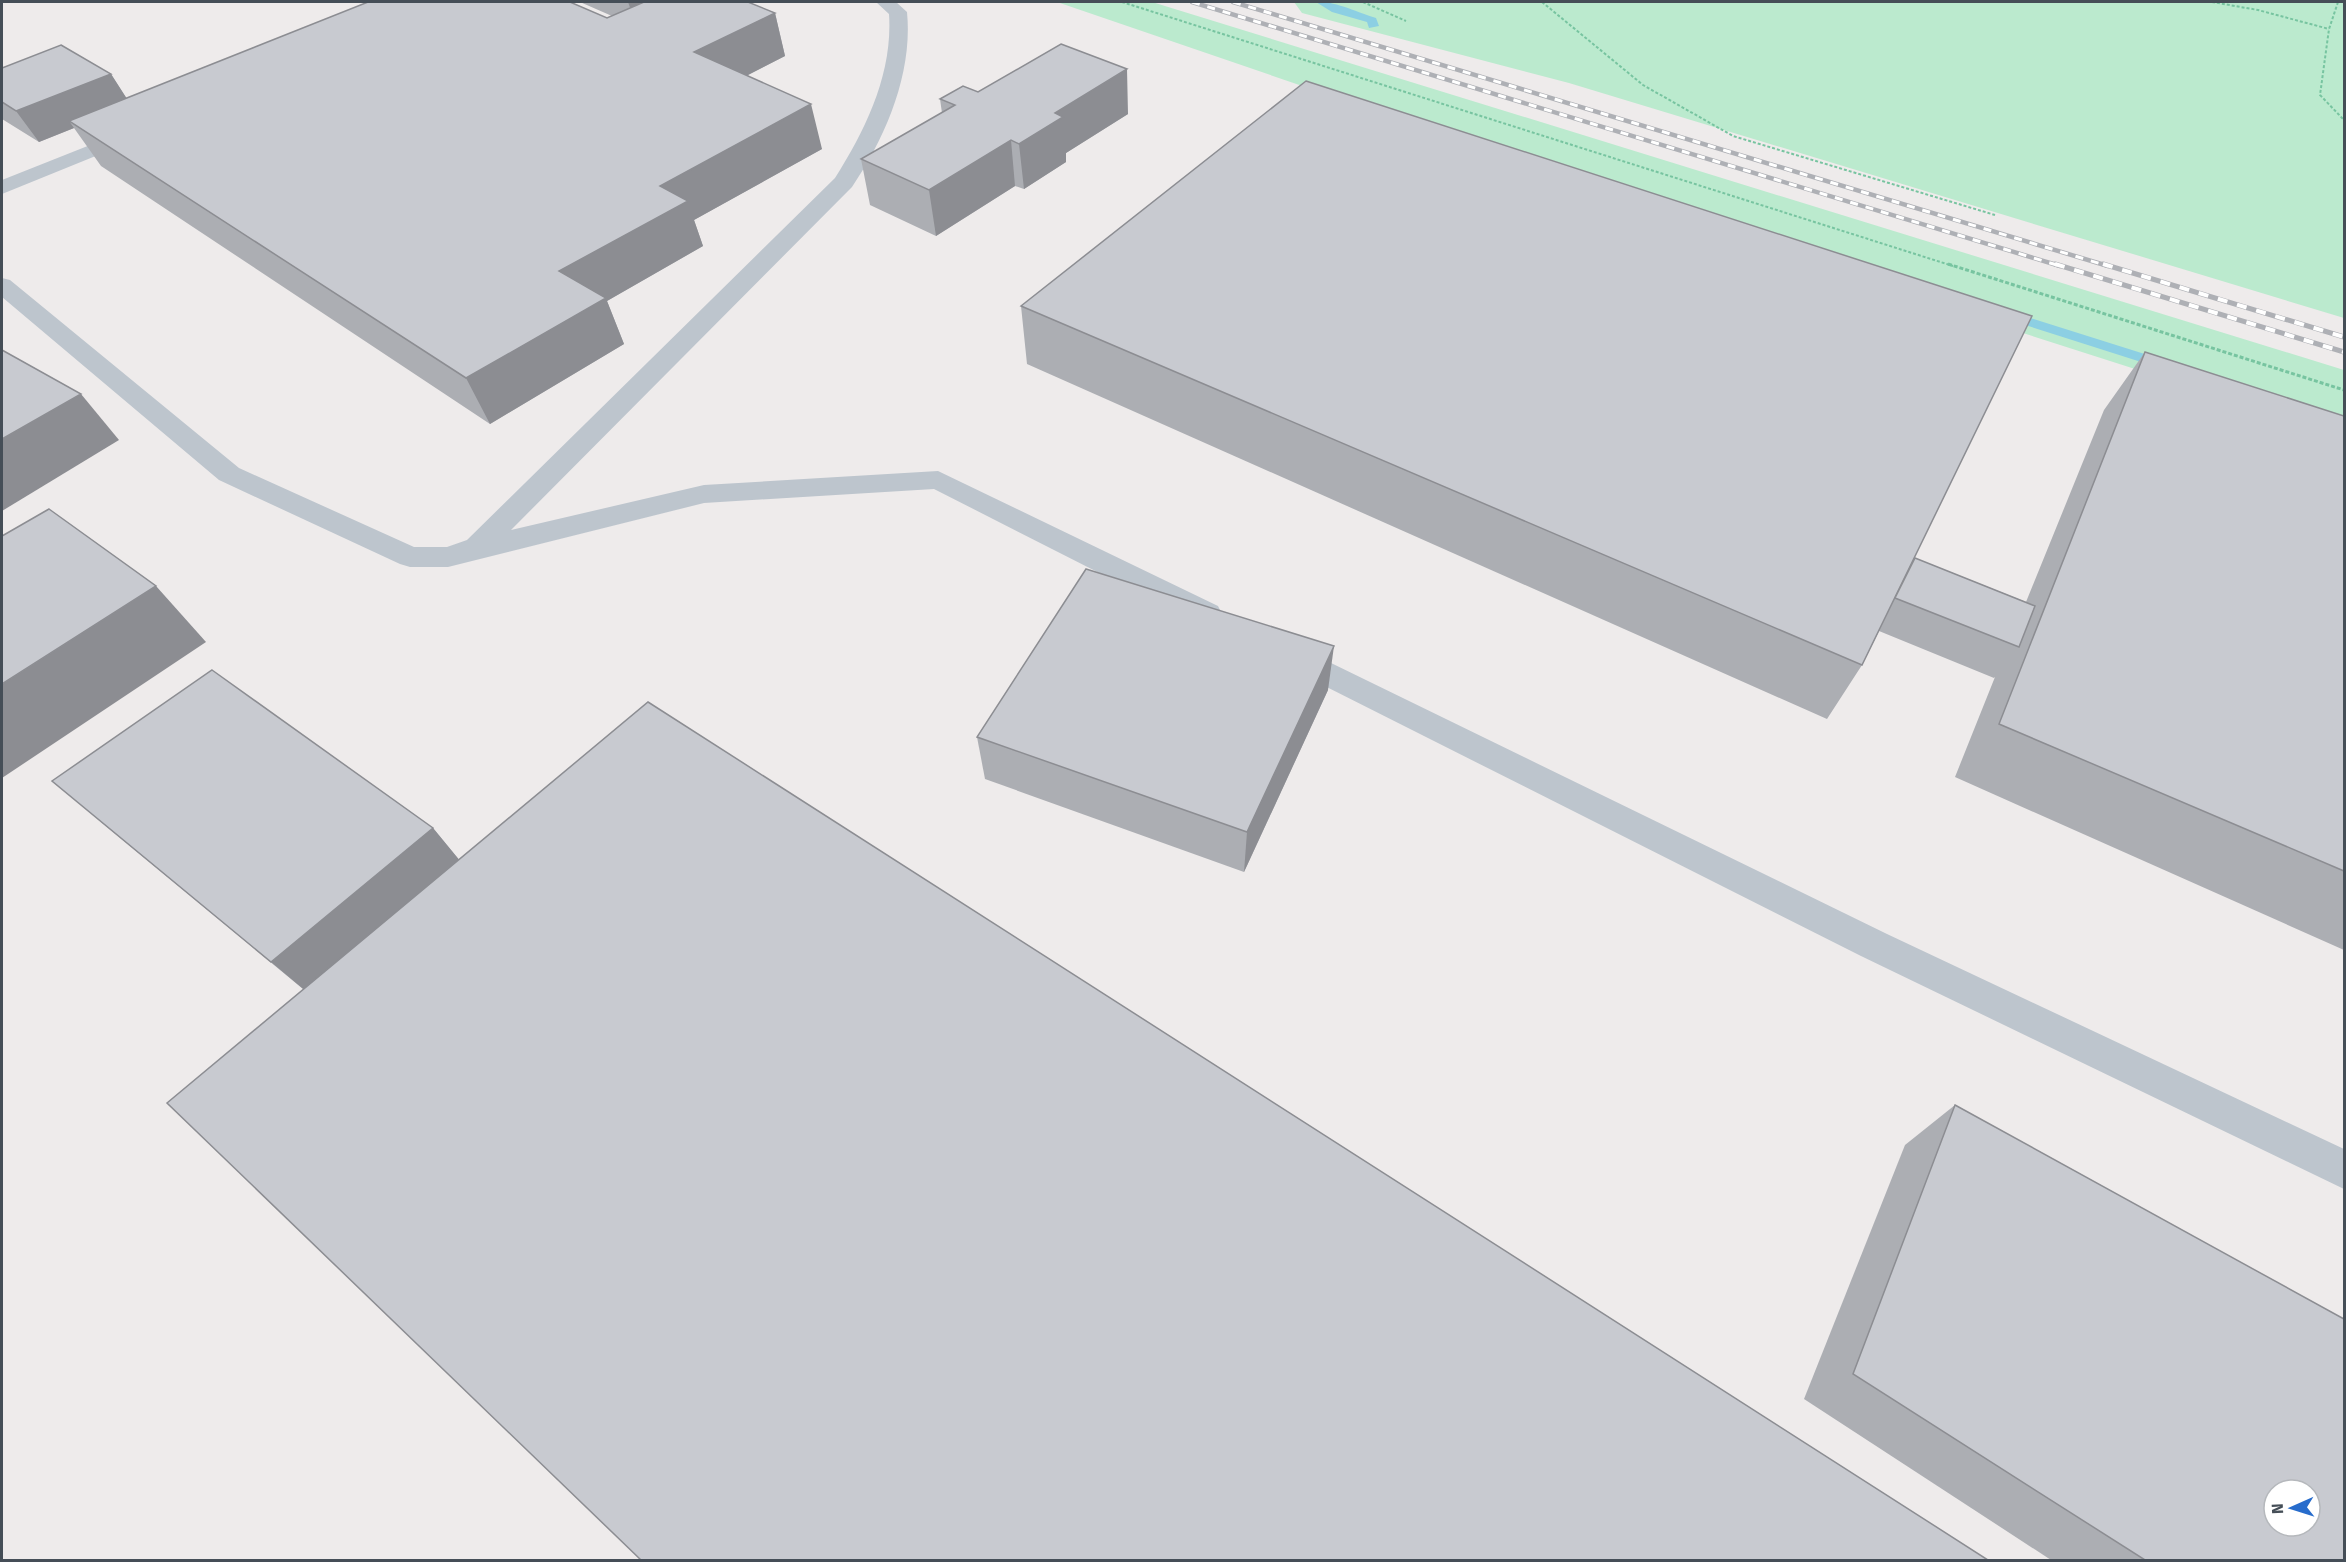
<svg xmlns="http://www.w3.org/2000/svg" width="2346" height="1562" viewBox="0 0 2346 1562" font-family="'Fira Sans',sans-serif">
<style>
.green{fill:#bbeace}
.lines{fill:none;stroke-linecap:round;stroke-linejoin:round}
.stream{fill:#8ccfe3;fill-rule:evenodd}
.path-far1{stroke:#77c4a0;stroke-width:2;stroke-dasharray:3 2;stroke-linecap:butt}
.path{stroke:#77c4a0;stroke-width:3;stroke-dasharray:4 2;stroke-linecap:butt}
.minor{fill:#bdc5cd;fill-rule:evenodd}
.rail-far1-casing{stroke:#aeb0b5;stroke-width:4.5}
.rail-casing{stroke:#aeb0b5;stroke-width:5}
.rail-far1{stroke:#fff;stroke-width:3;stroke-dasharray:8;stroke-linecap:butt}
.rail{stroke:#fff;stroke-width:4;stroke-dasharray:10;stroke-linecap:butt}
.wall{fill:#acaeb3}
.shaded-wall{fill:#8c8d92}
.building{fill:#c8cad0;stroke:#8c8d92;stroke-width:1.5;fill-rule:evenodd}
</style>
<rect width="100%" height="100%" fill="#eeebeb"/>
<!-- green -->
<g class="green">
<polygon points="1057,2 1152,2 2344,370 2344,436 1343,115 1355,104"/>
<polygon points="1294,2 2344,2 2344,318 1569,83 1302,13"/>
</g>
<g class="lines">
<!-- stream -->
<g class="stream">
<path d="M1316 2C1332 0 1359 13 1376 18L1379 26 1369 28 1367 22 1332 12Z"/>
<polygon points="2005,310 2170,362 2172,365 2165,370 2160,368 2000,317 1998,314"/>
</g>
<!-- path-far1 -->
<g class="path-far1">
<polyline points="1122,2 1953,266"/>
<polyline points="1363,2 1406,21"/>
<polyline points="1542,2 1643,85 1733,136 1995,215"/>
<polyline points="2212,2 2258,10 2329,29"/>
<polyline points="2338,2 2329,29 2320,95 2344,120"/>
</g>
<!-- path -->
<polyline class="path" points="1948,264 2344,390"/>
<!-- minor -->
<g class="minor">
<path d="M876 2H896L907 12C913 73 886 137 852 187L511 530 704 485 938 471 1218 606 1222 614 1218 622 1207 625 1196 622 934 489 704 503 448 567H410L400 564 219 480 2 297V278L10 280 239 468 414 547H447L467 540 835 178C866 129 893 73 889 14Z"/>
<polygon points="133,128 140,130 143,134 140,138 2,194 2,180"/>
<polygon points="1290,643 1887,934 2344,1149 2344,1189 1861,956 1279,663 1275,655 1279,647"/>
</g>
<!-- rail-far1 casing -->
<g class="rail-far1-casing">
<g id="rail-far1">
<polyline points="1192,2 2060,266"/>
<polyline points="1233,2 2108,266"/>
</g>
</g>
<!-- rail casing -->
<g class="rail-casing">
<g id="rail">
<polyline points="2055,264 2344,352"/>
<polyline points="2103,264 2344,337"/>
</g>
</g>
<!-- rail-far1 -->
<use href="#rail-far1" class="rail-far1"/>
<!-- rail -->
<use href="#rail" class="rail"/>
</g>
<!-- wall -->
<g class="wall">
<polygon points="580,2 748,2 775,13 785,56 748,75 822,149 694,220 703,246 607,301 624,344 490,424 101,166 74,128 39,142 2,119 2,68 111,74 126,98 607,18 612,16"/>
<polygon points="978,92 1128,114 1066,153 1066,162 1024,189 1015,186 936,236 870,205 861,159 942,113 940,99"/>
<polygon points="1021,306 1915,558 2026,602 2104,410 2145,352 2344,416 2344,950 1955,777 1995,677 1994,678 1879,631 1862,665 1827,719 1027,364"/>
<polygon points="1328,690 1244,872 985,779 977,737"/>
<polygon points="101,822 433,828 459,860 303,989"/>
<polygon points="1955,1105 2344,1560 2051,1560 1804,1399 1905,1145"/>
</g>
<!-- shaded-wall -->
<g class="shaded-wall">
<polygon points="628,2 693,2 637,27"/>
<polygon points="775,13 785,56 707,96 694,52"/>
<polygon points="1127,69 1128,114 1066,153 1066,162 1024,189 1019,144 1055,113"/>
<polygon points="111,74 131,105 69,121 74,128 39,142 16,111"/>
<polygon points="811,104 822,149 694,220 703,246 607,301 624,344 490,424 466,378 559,271 660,186"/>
<polygon points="1011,140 1015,186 936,236 929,190"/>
<polygon points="81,394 119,440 2,511 2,439"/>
<polygon points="156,586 206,642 2,778 2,684"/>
<polygon points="1334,646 1328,690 1244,872 1247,832"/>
<polygon points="433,828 466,868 314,998 271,962"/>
</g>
<!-- building -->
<g class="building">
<polygon points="368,2 570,2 607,18 644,2 748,2 775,13 694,52 811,104 660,186 688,201 559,271 606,298 466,378 69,121"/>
<polygon points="1061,44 1127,69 1055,113 1063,117 1019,144 1011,140 929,190 861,159 955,105 940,99 963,86 978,92"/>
<polygon points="61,45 111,74 16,111 2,102 2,68"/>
<polygon points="1306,81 2032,316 1862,665 1021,306"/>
<polygon points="2,350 81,394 2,439"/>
<polygon points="2145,352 2344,416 2344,871 1999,724"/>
<polygon points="49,509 156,586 2,684 2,536"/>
<polygon points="1915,558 2035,606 2019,647 1895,598"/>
<polygon points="1086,569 1334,646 1247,832 977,737"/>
<polygon points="212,670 433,828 271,962 52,781"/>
<polygon points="648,702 1988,1560 641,1560 167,1103"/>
<path d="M1955 1105 2344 1319V1560H2145L1853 1374ZM2274 1490H2310V1526H2274Z"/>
</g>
<!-- border -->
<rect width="2346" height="1562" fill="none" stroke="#454e57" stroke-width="6"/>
<!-- north arrow -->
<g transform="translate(2292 1508) rotate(267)"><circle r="28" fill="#ffffff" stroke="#b5b8bc" stroke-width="1.5"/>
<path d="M0-4.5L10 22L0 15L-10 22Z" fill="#276ccc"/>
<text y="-9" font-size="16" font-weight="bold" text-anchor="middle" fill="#454e57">N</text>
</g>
</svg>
